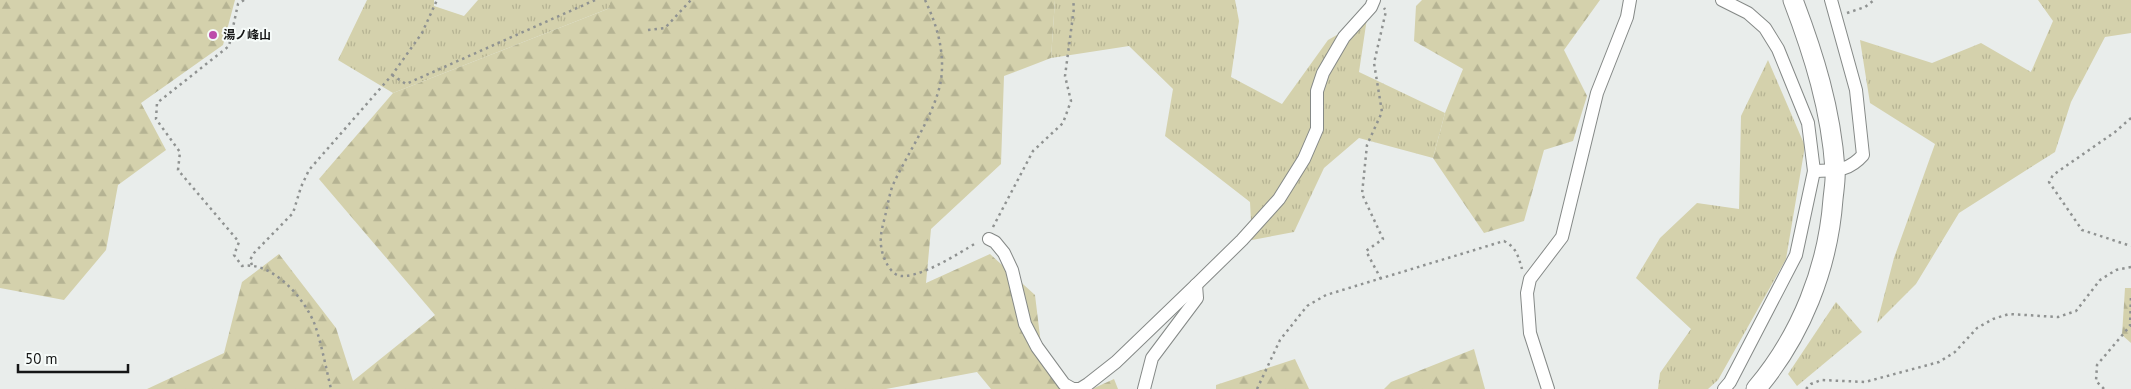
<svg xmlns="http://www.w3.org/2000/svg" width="2131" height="389" viewBox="0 0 2131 389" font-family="'PT Sans','Noto Sans JP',sans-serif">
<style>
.grass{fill:url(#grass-tufts)}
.forest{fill:url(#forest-firs)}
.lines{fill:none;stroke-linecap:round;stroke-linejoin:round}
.street-casing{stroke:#858987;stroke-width:14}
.secondary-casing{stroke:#858987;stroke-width:21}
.path{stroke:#8f9291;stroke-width:2.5;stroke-dasharray:2.5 4;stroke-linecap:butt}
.street{stroke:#fff;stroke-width:12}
.secondary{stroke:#fff;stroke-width:19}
.poi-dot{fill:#bd4daa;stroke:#f6fbf9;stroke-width:2}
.labels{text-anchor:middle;stroke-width:4;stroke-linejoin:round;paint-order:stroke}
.poi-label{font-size:12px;font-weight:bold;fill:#151616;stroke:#f6fbf9;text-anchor:start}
</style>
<defs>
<pattern id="grass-tufts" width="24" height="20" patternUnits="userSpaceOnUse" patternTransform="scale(1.25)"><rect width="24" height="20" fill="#d4d1ac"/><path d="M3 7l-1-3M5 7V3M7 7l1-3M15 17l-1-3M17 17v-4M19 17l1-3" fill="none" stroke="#b5b393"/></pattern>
<pattern id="forest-firs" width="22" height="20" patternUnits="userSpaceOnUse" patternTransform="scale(1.25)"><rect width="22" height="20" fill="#d4d1ac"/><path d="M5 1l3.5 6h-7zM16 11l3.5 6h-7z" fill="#b5b393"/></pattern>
</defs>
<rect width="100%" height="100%" fill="#e9edeb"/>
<!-- grass -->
<g class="grass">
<polygon points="367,0 434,0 434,6 464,16 478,0 610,0 610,8 393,93 338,60"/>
<polygon points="1055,0 1235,0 1239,21 1231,77 1282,104 1328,40 1367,18 1359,72 1445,113 1433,158 1359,138 1324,168 1294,232 1252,240 1250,202 1165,136 1173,89 1129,46 1051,58"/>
<polygon points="2038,0 2131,0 2131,33 2105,37 2071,102 2055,152 1959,213 1916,284 1877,323 1894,258 1935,144 1870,103 1860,40 1932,63 1981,43 2031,72 2053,21"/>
<polygon points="1768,60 1805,146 1786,259 1718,380 1708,389 1658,389 1660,373 1691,329 1636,278 1660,238 1697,203 1739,209 1741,116"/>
<polygon points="1836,302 1862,332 1797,386 1788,374"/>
</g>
<!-- forest -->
<g class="forest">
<polygon points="0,0 235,0 223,45 141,103 166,150 118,185 106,250 64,300 0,288"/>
<polygon points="610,0 1055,0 1051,58 1004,76 1001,164 931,229 926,283 990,254 1035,295 1043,361 1062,389 991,389 977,372 886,389 147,389 224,353 242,282 279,254 336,328 353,381 435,315 319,179 393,93 610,8"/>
<polygon points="1422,0 1600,0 1564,50 1587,96 1573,141 1544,150 1524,221 1484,233 1433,158 1445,113 1463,69 1414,41 1416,6"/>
<polygon points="2125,288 2131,288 2131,343 2122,335"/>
<polygon points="1474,349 1485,389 1384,389 1391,382"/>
<polygon points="1295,359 1309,389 1216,389 1216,385"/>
<polygon points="1114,379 1118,389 1092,389"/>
</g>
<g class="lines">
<!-- street casing -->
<g class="street-casing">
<g id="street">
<path d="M1722 0 1748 13 1765 28 1778 49 1808 123 1814 171C1835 170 1848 172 1863 155L1856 90 1831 0"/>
<polyline points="989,239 995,242 1004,253 1012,270 1025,324 1037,347 1064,384 1073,389 1080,389 1088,384 1116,362 1196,285 1242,240 1279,199 1304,159 1317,129 1317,91 1323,73 1344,37 1371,7 1374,0"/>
<polyline points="1144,389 1152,358 1197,298 1196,285"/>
<polyline points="1548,389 1530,333 1527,293 1530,279 1562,237 1597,93 1627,17 1630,0"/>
<polyline points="1724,389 1730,382 1796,255 1814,171"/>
</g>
</g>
<!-- secondary casing -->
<g class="secondary-casing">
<path id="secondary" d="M1756 389C1801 336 1828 268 1833 199 1834 189 1836 178 1835 169 1831 110 1814 55 1793 0"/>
</g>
<!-- path -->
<g class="path">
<path d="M244 0 238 4 229 46 157 103 156 119 180 152 178 170 239 242 234 255 242 266C273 261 305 299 315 325 322 346 326 368 331 389"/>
<path d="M925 0C937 25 945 52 941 80 935 115 906 155 892 187 889 197 887 207 885 217 880 234 878 247 887 264 889 268 893 273 897 275 915 282 961 252 976 243"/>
<polyline points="1847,13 1865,7 1874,0"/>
<polyline points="648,30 665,28 691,0"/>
<polyline points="392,75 406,84 595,0"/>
<polyline points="2131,118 2115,132 2053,175 2049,182 2082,230 2131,246"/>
<polyline points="993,227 1033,151 1063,123 1071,101 1065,76 1074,8 1073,0"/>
<polyline points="252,265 250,260 254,253 293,213 301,187 309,170 392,75 422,33 437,0"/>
<polyline points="1381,279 1366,251 1383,239 1362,194 1367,145 1382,112 1374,63 1386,11 1384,8"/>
<path d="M1257 389 1280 340 1307 306 1326 295 1504 241C1517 248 1518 256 1522 269"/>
<polyline points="1806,389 1811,384 1821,380 1865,382 1939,362 1955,352 1977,328 1993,319 2009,314 2058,317 2076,311 2100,280 2116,270 2131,267"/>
<polyline points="2104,389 2096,381 2097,365 2130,326 2131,294"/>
</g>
<!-- street -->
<use href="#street" class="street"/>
<!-- secondary -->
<use href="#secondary" class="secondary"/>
</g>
<!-- markers -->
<circle class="poi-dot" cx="213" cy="35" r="5"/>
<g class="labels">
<!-- poi labels -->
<g class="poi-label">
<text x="223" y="39">湯ノ峰山</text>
</g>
</g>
<!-- scale -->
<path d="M18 364v8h110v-8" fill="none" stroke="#151616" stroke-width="2.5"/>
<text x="25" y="364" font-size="15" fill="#151616" stroke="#f6fbf9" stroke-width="4" paint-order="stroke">50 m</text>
</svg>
